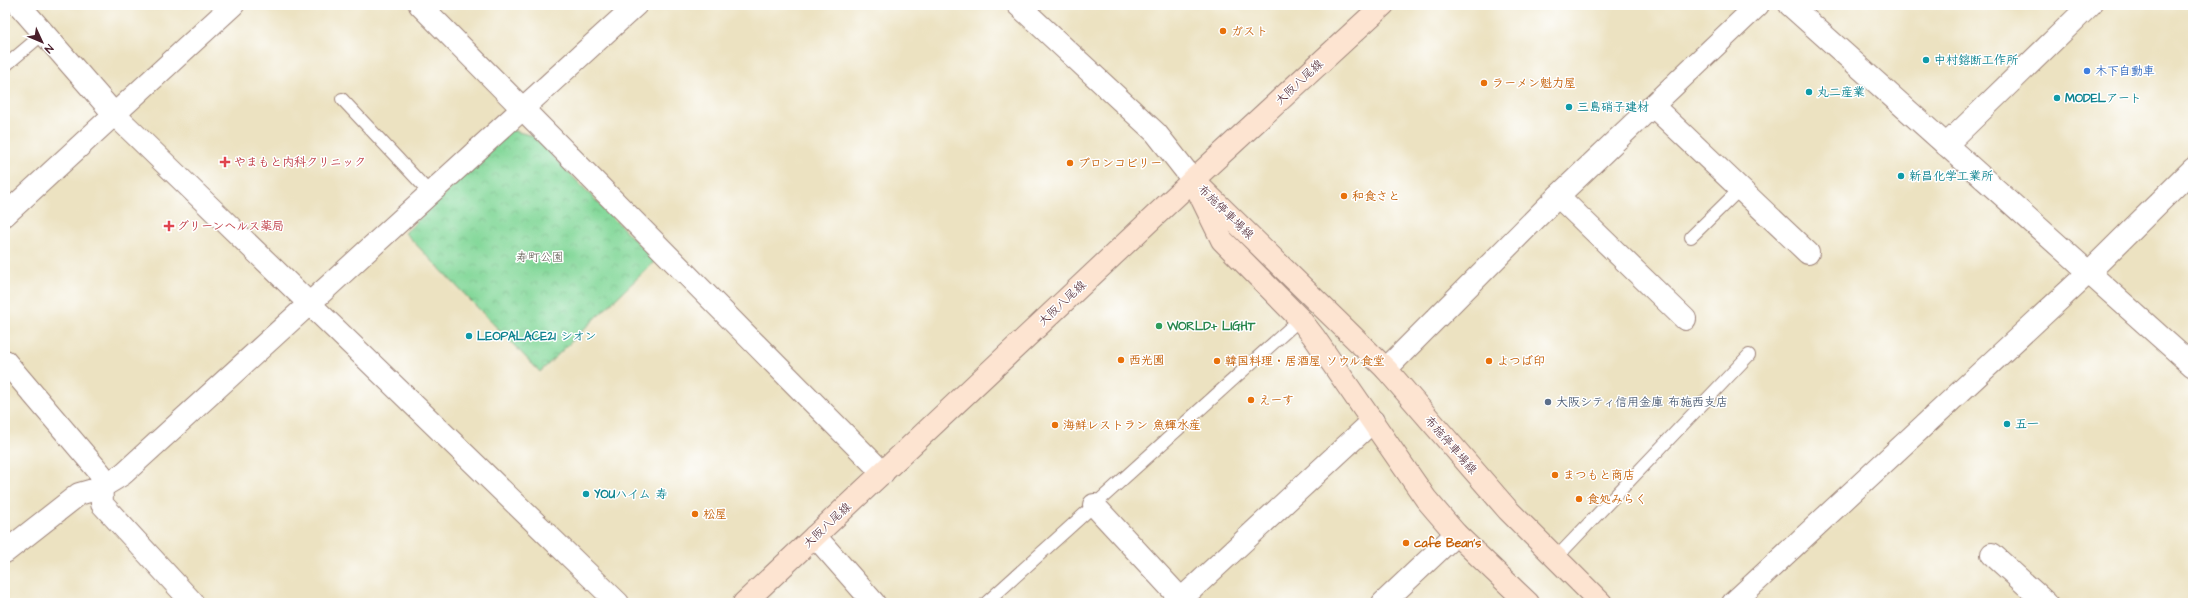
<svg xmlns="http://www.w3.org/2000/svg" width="2198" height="608" viewBox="0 0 2198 608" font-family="'Architects Daughter','Klee One',sans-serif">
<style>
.park{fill:url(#park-crowns);stroke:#677c62}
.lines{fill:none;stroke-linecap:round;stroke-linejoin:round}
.service-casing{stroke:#9b8076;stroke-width:14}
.minor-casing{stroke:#9b8076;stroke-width:24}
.tertiary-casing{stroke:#9b8076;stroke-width:24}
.secondary-casing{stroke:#9b8076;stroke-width:24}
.service{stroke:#fff;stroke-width:12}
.minor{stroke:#fff;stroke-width:22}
.tertiary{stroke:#fff;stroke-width:22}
.secondary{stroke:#fde4d1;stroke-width:22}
.food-dot{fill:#e8710a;stroke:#fff;stroke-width:1.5}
.culture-dot{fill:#0f9aa8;stroke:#fff;stroke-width:1.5}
.shop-dot{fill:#3f7fe0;stroke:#fff;stroke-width:1.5}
.health-dot{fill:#e0444e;stroke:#fff;stroke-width:1.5}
.leisure-dot{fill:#2e9e5b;stroke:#fff;stroke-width:1.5}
.service-dot{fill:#5c6f8a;stroke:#fff;stroke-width:1.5}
.labels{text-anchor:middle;stroke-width:3;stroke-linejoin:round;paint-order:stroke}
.food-label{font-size:12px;font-weight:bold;fill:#c56008;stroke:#fff;text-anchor:start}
.culture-label{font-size:12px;font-weight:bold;fill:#0d838f;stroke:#fff;text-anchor:start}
.shop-label{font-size:12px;font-weight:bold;fill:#366cbe;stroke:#fff;text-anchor:start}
.street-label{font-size:12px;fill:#4a1f2b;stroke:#fff}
.health-label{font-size:12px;font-weight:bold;fill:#be3a42;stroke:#fff;text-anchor:start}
.park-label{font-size:12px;fill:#5b564c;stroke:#fff}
.leisure-label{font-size:12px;font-weight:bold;fill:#27864d;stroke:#fff;text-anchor:start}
.service-label{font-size:12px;font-weight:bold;fill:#4e5e75;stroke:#fff;text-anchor:start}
</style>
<defs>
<pattern id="park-crowns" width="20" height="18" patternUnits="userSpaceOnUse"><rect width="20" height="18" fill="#84d89a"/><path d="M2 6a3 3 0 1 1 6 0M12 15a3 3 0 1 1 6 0" fill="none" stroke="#74b985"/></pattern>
</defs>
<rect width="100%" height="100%" fill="#fff"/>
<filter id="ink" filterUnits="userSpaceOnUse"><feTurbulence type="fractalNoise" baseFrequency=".025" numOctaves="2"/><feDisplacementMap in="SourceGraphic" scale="8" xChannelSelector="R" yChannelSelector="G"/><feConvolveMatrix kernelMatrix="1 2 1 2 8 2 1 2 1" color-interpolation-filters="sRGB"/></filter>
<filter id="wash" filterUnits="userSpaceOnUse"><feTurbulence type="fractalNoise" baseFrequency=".012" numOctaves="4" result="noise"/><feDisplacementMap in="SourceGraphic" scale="16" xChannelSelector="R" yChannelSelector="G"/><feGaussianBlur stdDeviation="0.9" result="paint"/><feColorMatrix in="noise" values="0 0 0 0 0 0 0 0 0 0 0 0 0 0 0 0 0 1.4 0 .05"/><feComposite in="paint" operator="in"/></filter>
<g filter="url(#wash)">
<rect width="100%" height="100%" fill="#ece2c1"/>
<!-- park -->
<polygon class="park" points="511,130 533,136 655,261 540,372 405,233"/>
</g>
<g filter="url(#ink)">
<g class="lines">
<!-- service casing -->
<g class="service-casing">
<g id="service">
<polyline points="5,66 44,33"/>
<polyline points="342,99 431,194"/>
<polyline points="1691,237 1740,189"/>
<polyline points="1556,558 1749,355"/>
<polyline points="986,603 1300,319"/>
</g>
</g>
<!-- minor casing -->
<g class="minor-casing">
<g id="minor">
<polyline points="19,5 115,115 618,603"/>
<polyline points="420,5 883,473"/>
<polyline points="1790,5 2193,366"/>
<polyline points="1653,106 1808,253"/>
<polyline points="1946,145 2090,5"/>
<polyline points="1558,196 1685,319"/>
<polyline points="5,215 233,5"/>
<polyline points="5,361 101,474 102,504 193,603"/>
<polyline points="1386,369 1558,196 1758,5"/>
<polyline points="1094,505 1181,599"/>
<polyline points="815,536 874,603"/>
<polyline points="5,552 79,494 100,488 123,474 636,5"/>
<polyline points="1992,554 2046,603"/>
<polyline points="1177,603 1373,421"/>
<polyline points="1383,603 1456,534"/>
<polyline points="1733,603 2088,273 2193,169"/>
</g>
</g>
<!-- tertiary casing -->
<g class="tertiary-casing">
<polyline id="tertiary" points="1018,5 1156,133 1193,180"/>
</g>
<!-- secondary casing -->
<g class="secondary-casing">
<g id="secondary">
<polyline points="1193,180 1386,369 1508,510 1601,603"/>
<polyline points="1200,195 1222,240 1300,319 1314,337 1426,499 1456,534 1528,603"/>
<polyline points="744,603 1193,180 1383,5"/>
</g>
</g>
<!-- service -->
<use href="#service" class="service"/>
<!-- minor -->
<use href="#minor" class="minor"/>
<!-- tertiary -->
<use href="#tertiary" class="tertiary"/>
<!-- secondary -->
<use href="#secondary" class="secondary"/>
</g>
</g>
<!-- markers -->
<g class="food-dot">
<circle cx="1223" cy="31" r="4"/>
<circle cx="1484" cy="83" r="4"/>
<circle cx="1070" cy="163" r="4"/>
<circle cx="1344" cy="196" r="4"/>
<circle cx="1121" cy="360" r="4"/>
<circle cx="1217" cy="361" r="4"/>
<circle cx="1489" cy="361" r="4"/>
<circle cx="1251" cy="400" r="4"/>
<circle cx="1055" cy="425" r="4"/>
<circle cx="1555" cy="475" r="4"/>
<circle cx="1579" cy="499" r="4"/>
<circle cx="695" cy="514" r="4"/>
<circle cx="1406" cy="543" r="4"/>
</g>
<g class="culture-dot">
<circle cx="1926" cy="60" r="4"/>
<circle cx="1809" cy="92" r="4"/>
<circle cx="2057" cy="98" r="4"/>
<circle cx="1569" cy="107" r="4"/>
<circle cx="1901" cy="176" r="4"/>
<circle cx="469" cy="336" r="4"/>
<circle cx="2007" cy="424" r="4"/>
<circle cx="586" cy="494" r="4"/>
</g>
<circle class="shop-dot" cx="2087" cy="71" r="4"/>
<g class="health-dot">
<path d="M223 156h4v4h4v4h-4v4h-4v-4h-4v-4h4z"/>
<path d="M167 220h4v4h4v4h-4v4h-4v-4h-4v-4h4z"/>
</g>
<circle class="leisure-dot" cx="1159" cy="326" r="4"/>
<circle class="service-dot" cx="1548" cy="402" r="4"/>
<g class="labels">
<!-- food labels -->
<g class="food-label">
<text x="1231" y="35">ガスト</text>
<text x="1492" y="87">ラーメン魁力屋</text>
<text x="1078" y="167">ブロンコビリー</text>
<text x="1352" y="200">和食さと</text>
<text x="1129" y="364">西光園</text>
<text x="1225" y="365">韓国料理・居酒屋 ソウル食堂</text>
<text x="1497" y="365">よつば印</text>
<text x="1259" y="404">えーす</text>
<text x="1063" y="429">海鮮レストラン 魚輝水産</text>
<text x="1563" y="479">まつもと商店</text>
<text x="1587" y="503">食処みらく</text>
<text x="703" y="518">松屋</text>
<text x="1414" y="547">cafe Bean's</text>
</g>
<!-- culture labels -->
<g class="culture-label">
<text x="1934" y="64">中村鎔断工作所</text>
<text x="1817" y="96">丸二産業</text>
<text x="2065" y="102">MODELアート</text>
<text x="1577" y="111">三島硝子建材</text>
<text x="1909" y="180">新昌化学工業所</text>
<text x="477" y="340">LEOPALACE21 シオン</text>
<text x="2015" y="428">五一</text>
<text x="594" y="498">YOUハイム 寿</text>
</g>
<!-- shop labels -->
<g class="shop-label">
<text x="2095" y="75">木下自動車</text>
</g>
<!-- street labels -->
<g class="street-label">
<text transform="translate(1299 82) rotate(-43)" y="4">大阪八尾線</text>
<text transform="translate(1226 212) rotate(44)" y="4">布施停車場線</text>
<text transform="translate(1062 303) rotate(-43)" y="4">大阪八尾線</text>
<text transform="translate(1451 445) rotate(49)" y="4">布施停車場線</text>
<text transform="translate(827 525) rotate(-43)" y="4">大阪八尾線</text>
</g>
<!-- health labels -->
<g class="health-label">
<text x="234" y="166">やまもと内科クリニック</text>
<text x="177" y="230">グリーンヘルス薬局</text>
</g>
<!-- park labels -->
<g class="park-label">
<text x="540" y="261">寿町公園</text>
</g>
<!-- leisure labels -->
<g class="leisure-label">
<text x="1167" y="330">WORLD+ LIGHT</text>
</g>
<!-- service labels -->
<g class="service-label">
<text x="1556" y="406">大阪シティ信用金庫 布施西支店</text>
</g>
</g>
<!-- margin -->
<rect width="2198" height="608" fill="none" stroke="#fff" stroke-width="20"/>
<!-- north arrow -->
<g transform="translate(42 42) rotate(134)" stroke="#ffffff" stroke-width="3" paint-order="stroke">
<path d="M0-3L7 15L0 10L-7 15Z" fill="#4a1f2b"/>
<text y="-6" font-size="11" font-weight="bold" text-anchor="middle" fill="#4a1f2b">N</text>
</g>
</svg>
